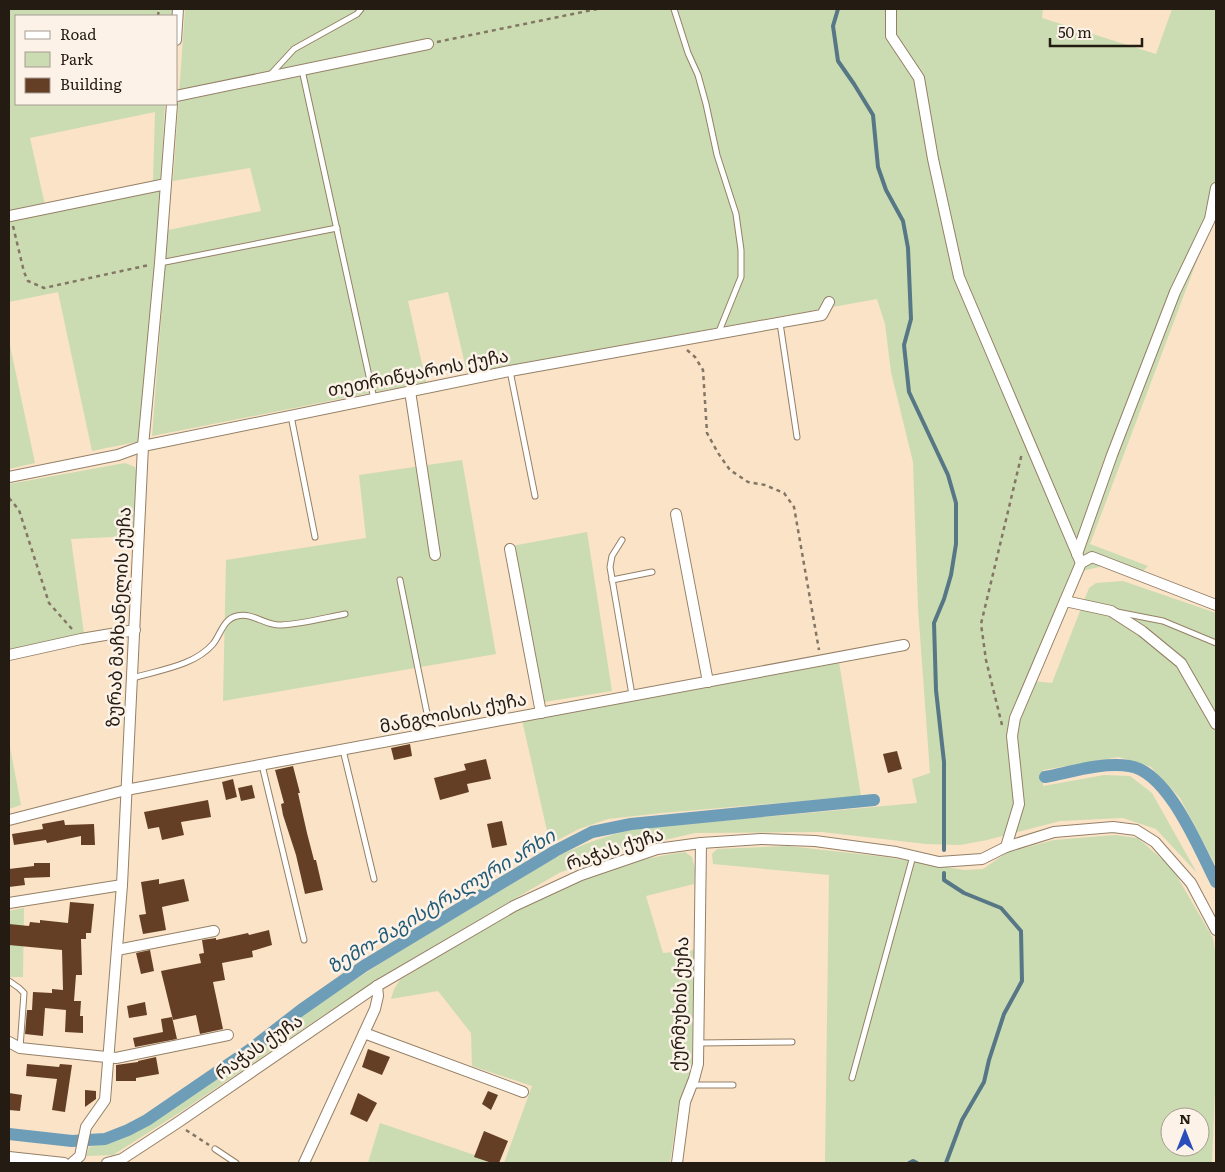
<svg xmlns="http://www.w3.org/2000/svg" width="1225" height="1172" viewBox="0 0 1225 1172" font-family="Literata,'Noto Sans Georgian',serif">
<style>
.green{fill:#cbdcb2;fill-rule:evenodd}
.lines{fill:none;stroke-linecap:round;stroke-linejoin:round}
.stream{stroke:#577686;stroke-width:4}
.canal{stroke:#6d9db7;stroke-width:12}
.building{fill:#643f26}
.lane-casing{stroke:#958067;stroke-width:7}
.street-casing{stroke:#958067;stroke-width:12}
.path{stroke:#847664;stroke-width:2.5;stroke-dasharray:4 4;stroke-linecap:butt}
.lane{stroke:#fff;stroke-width:5}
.street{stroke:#fff;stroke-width:10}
.labels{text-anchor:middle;stroke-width:5;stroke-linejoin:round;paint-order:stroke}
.street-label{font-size:18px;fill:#241c12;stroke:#fcf2e7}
.water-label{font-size:19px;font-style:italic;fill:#1f5a76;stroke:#fcf2e7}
</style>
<rect width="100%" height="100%" fill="#fae3c7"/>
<!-- green -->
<g class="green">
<path d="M9 9H172V16H16V104H165L156 269 141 441 92 451 58 292 9 302ZM155 112 153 181 45 205 30 138Z"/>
<path d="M185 9H1043L1042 18 1156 54 1172 9H1216V210L1090 544 1148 566 1142 572 1107 565 1070 574 1032 681 1052 683 1089 588 1096 583 1123 581 1216 613V866L1180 798 1151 767 1119 757 1043 770V786L1104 775 1130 776 1152 793 1197 873 1156 829 1123 818 1060 821 987 840 960 845 926 844 822 832 695 833 617 851 559 873 371 983 182 1111 113 1155 86 1156 89 1147 113 1142 157 1118 307 1011 384 961 553 859C579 845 605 836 634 829L917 803 912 779 930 773 918 608 913 462 891 372 885 324 877 299 467 373 448 292 408 301 426 382 152 436 168 230 261 211 250 168 173 181Z"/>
<polygon points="9,341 35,463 9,469"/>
<polygon points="462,460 496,654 223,701 226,560 366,538 359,475"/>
<polygon points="125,463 135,467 139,486 134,536 71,539 85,641 9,660 9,484"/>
<polygon points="587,532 612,691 538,703 512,546"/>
<polygon points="839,662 861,796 662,813 608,819 579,829 550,844 522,720"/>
<polygon points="9,742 21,805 9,809"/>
<path d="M1115 835 1138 838 1172 868 1213 938 1216 956V1065L1212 1163H825L829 875 713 864 712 854 717 849 788 846 886 857 964 870 983 869 1008 852 1054 840ZM1170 1117H1200V1147H1170Z"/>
<path d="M685 852 692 857 695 869 694 884 646 896 663 953 694 950 692 1070 679 1102 670 1163H504L532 1086 472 1066 471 1033 438 991 391 999 394 989 400 980C437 958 473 933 512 912 562 885 628 859 685 852Z"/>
<polygon points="24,908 23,977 9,977 9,911"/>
<polygon points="380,1123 498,1163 368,1163"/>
</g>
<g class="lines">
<!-- stream -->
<g class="stream">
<polyline points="838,9 833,26 838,61 854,84 873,115 878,167 886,190 903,221 908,248 911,319 904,345 909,392 948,475 956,503 956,544 951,575 944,599 934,623 936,690 944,762 944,850"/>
<polyline points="944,873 944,880 964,893 1001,908 1021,931 1022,981 1004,1014 989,1060 984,1082 962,1120 946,1163"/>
<polyline points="909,1163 913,1161 917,1163"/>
</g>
<!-- canal -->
<g class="canal">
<path d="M1045 777C1071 772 1102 762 1129 766 1168 771 1199 849 1216 882"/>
<polyline points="9,1134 72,1141 105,1139 128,1130 147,1120 248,1051 301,1010 364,966 555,851 592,832 631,824 874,800"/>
</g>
</g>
<!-- building -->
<g class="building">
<polygon points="410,744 412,756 394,760 391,748"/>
<polygon points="897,751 902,769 888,773 883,754"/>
<polygon points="486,759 491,779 467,784 469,792 440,800 434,778 466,770 464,764"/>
<polygon points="293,766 300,793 298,793 307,833 314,860 316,860 323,890 305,894 296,855 283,815 281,804 284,803 275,770"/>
<polygon points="233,779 237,797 226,800 222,782"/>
<polygon points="252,785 255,798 241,801 238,788"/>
<polygon points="208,800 211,817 181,822 184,835 162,840 159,827 148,829 144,812"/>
<polygon points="64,820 65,825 94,824 95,845 81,845 81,836 47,843 46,840 14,845 12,834 43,829 42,824"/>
<polygon points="502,821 507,845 492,848 487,824"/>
<polygon points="34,863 50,863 50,877 24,878 25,885 9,887 9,869 34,866"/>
<polygon points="159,879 159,884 184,879 189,901 162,907 166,930 143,934 139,915 146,914 141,882"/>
<polygon points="70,902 94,904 91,933 86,933 86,939 81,939 82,975 76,975 74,1001 81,1001 80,1016 83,1016 83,1033 65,1032 66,1010 45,1008 43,1036 25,1034 27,1010 32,1010 33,992 52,993 52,989 63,990 62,950 9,945 9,924 29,926 30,922 40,923 40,920 68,923"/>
<polygon points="269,930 272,945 252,951 253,957 222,963 225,980 213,982 223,1029 200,1034 196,1015 173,1020 161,971 201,963 199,954 204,953 202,940 216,938 216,940 248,933 249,935"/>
<polygon points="150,950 154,971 141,974 136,953"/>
<polygon points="145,1002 147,1015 129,1018 127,1006"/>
<polygon points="172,1017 177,1039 135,1047 133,1038 163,1032 161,1019"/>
<polygon points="368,1049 390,1057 382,1075 362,1067"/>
<polygon points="156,1057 159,1074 136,1078 136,1081 116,1081 116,1065 138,1062 138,1061"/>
<polygon points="27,1064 59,1067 60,1064 72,1065 65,1112 52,1110 57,1079 26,1076"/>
<polygon points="85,1090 96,1091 96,1099 85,1107"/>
<polygon points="488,1091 498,1095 491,1110 482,1104"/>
<polygon points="9,1093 22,1095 20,1111 9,1110"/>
<polygon points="358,1093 377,1103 367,1122 350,1114"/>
<polygon points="484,1131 508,1141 499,1163 492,1163 474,1157"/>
</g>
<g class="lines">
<!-- lane casing -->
<g class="lane-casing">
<g id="lane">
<polyline points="674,9 688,53 698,75 706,104 717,155 736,214 741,250 741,277 718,334"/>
<polyline points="302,70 374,399"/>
<polyline points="270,75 294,49 357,14 361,9"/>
<polyline points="160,263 337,228"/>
<polyline points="780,323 797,437"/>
<polyline points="510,371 535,496"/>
<polyline points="291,416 315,537"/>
<polyline points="622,540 612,556 610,567 632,695"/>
<polyline points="400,580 431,733"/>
<polyline points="612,580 652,572"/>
<polyline points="1117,612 1163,621 1216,643"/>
<path d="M133 678C159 670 194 666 213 644 221 634 223 619 237 616 253 612 265 626 281 625 302 624 324 618 345 614"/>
<polyline points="343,750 374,879"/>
<polyline points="262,765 304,940"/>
<polyline points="9,981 19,988 24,993 20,1048"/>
<polyline points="698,1043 792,1042"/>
<polyline points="852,1078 913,856"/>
<polyline points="692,1085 733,1085"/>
<polyline points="215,1149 236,1163"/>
</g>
</g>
<!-- street casing -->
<g class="street-casing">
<g id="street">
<polyline points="891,9 891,36 919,78 933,159 959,277 1081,563"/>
<polyline points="176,40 178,9"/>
<polyline points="176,96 428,44"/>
<polyline points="10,216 166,184"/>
<polyline points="410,391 435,555"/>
<polyline points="9,477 118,455 143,446 510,371 822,315 829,302"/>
<polyline points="676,514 708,682"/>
<polyline points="510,549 541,713"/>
<polyline points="1077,554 1112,455 1175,292 1210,219 1216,188"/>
<polyline points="1065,601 1111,611 1142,631 1181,663 1216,724"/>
<polyline points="9,655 81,639 135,630"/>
<polyline points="9,820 126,790 904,645"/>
<polyline points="1006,847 1019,804 1012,736 1015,718 1081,563 1092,557 1216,605"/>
<polyline points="9,903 122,885"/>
<polyline points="117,950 214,931"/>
<polyline points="364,1033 523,1092"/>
<polyline points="9,1042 20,1048 116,1058 228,1035"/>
<polyline points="9,1157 64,1163"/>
<polyline points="72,1163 80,1156 86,1127 105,1100 122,885 143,446 160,263 172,104"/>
<polyline points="107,1163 122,1159 177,1123 377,986 514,906 581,875 657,849 701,843 761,839 815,841 896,852 939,862 982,859 1006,847 1054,832 1113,827 1136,830 1155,842 1191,883 1216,930"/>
<polyline points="304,1163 375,1009 378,996 377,986"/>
<polyline points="677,1163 685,1102 694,1079 698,1064 701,843"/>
</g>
</g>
<!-- path -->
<g class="path">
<polyline points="158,16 159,9"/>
<polyline points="437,42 597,9"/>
<polyline points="13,226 24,272 28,281 44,288 149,265"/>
<polyline points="687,350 695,357 703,370 707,433 718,453 730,470 748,482 765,485 784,493 794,507 819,650"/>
<polyline points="9,498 19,510 49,603 72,629"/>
<polyline points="1002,725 986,660 981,624 1022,453"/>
<polyline points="186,1130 209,1145"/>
</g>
<!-- lane -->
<use href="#lane" class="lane"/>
<!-- street -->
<use href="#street" class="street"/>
</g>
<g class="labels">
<!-- street labels -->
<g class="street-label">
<text transform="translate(418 373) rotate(-11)" y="6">თეთრიწყაროს ქუჩა</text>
<text transform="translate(119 617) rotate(-87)" y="6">ზურაბ მაჩხანელის ქუჩა</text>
<text transform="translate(453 713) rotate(-11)" y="6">მანგლისის ქუჩა</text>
<text transform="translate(615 849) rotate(-18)" y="6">რაჭას ქუჩა</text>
<text transform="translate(680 1004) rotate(-88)" y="6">ქურმუხის ქუჩა</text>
<text transform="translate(259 1047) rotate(-34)" y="6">რაჭას ქუჩა</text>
</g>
<!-- water labels -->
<g class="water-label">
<text transform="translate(441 901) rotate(-31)" y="7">ზემო-მაგისტრალური არხი</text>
</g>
</g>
<!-- border -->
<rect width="1225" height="1172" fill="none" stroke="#241c12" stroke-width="20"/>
<!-- legend -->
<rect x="15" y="15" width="162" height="90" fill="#fcf2e7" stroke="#a69c92"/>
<rect x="25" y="31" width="25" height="8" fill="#ffffff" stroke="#a69c92"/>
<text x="60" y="40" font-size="15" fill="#241c12">Road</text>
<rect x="25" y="52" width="25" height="15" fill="#cbdcb2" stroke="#a69c92"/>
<text x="60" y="65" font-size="15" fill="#241c12">Park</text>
<rect x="25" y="78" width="25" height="15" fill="#643f26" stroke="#a69c92"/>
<text x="60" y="90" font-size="15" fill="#241c12">Building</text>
<!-- north arrow -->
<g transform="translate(1185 1132)"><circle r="24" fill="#fcf2e7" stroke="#a69c92"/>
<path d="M0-4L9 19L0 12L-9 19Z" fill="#2a4dbc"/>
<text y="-8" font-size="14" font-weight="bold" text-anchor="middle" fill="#241c12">N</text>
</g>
<!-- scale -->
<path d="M1050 38v8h92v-8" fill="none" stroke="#241c12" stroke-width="2.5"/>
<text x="1058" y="38" font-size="15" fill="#241c12" stroke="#fcf2e7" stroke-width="4" paint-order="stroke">50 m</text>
</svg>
